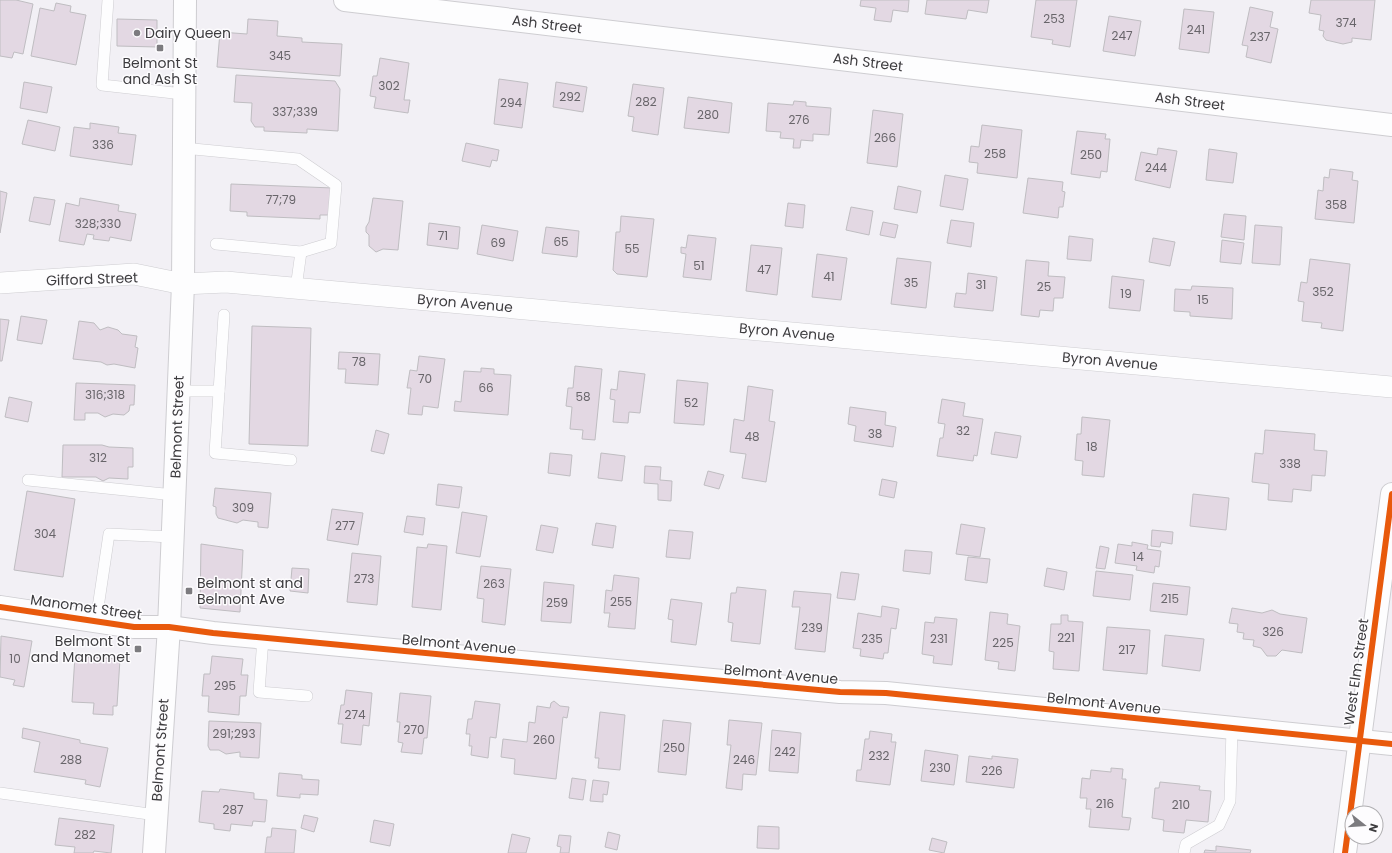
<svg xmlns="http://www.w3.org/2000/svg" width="1392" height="853" viewBox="0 0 1392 853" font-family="Poppins,sans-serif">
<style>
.building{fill:#e3d8e3;stroke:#bfbdc1}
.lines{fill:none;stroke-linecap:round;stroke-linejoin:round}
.service-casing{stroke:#cecdd1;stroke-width:12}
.minor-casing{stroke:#cecdd1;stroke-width:22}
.tertiary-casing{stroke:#cecdd1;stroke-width:24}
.secondary-casing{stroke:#cecdd1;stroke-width:24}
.service{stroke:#fdfdfe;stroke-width:11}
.minor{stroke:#fdfdfe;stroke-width:21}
.tertiary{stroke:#fdfdfe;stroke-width:22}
.secondary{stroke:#fdfdfe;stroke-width:22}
.cycleway-casing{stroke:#fdfcfe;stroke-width:8}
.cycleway{stroke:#e8590c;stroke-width:6}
.poi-dot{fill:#7c7b7f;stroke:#fdfcfe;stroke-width:1.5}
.labels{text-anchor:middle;stroke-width:3;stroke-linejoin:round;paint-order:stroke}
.number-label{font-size:12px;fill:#68656a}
.street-label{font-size:14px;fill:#3d3c3f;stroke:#fdfcfe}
.poi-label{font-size:14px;fill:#3d3c3f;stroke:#fdfcfe;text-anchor:start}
</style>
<rect width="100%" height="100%" fill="#f2f0f5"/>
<!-- building -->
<g class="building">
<polygon points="0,0 16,0 33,4 23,54 14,52 12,58 0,56"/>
<polygon points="861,0 909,0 908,12 893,10 891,22 874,20 876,8 860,6"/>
<polygon points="927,0 989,0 987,13 968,10 966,19 925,14"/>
<polygon points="1036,0 1077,0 1070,47 1052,44 1053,40 1031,37"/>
<polygon points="1311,0 1375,0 1371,40 1352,38 1352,42 1343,44 1326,40 1323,36 1324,31 1319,30 1321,15 1309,13"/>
<polygon points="56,3 71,6 70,12 86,15 76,65 31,56 40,8 54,11"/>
<polygon points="1250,7 1273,12 1270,27 1278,29 1271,63 1246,57 1248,46 1242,45"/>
<polygon points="1184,9 1214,12 1209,53 1179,49"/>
<polygon points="1109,16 1141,21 1135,56 1103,51"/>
<polygon points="117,19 157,20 157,47 117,46"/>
<polygon points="248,19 278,21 277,36 302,38 302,42 342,44 340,76 217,67 220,32 247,34"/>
<polygon points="380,58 409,63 404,100 410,100 408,113 374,108 376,97 370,96 373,76 377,76"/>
<polygon points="236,75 335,81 340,89 338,131 307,129 307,133 264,131 264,127 255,127 251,121 252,103 234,102"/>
<polygon points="499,79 528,83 522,128 494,124"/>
<polygon points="24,82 52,87 47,113 20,108"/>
<polygon points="556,82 587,87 583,112 553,107"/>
<polygon points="633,84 664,88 658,135 632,131 634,117 628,116"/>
<polygon points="688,97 732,103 729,133 684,128"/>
<polygon points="794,101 806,102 806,106 831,108 829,135 813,134 813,141 801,140 800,148 793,148 794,139 780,138 781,132 766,131 768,103 793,105"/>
<polygon points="873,110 903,114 897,167 867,163"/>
<polygon points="28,120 60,127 55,151 22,144"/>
<polygon points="90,123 119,127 118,133 136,135 132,165 70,156 74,127 90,129"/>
<polygon points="982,125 1022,130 1017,178 977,173 978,163 969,162 971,146 979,147"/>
<polygon points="1077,131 1106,134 1105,139 1110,139 1107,172 1101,171 1100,178 1071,174"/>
<polygon points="466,143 499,150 497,161 492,160 490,167 462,161"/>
<polygon points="1158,148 1177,151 1170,188 1135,180 1141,152 1157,155"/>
<polygon points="1209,149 1237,153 1233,183 1206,180"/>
<polygon points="1330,169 1353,172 1352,180 1358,181 1354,223 1315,219 1318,190 1323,191 1324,177 1329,178"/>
<polygon points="945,175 968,179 963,210 940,206"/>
<polygon points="1028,178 1063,182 1062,191 1065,192 1063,207 1059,207 1058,218 1023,213"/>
<polygon points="231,184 333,188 332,215 320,215 320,219 247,216 247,212 230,211"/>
<polygon points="898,186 921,191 917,213 894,209"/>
<polygon points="0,191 7,193 0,233"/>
<polygon points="34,197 55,200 50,225 29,221"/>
<polygon points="80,198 119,205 118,211 136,214 131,241 110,237 109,241 93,239 94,235 87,234 84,245 59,241 66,203 79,206"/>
<polygon points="373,198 403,201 398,250 383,249 376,252 369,246 369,235 366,232 366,227 369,222"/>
<polygon points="788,203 805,205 803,228 785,226"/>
<polygon points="851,207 873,211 869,235 846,230"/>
<polygon points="1224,214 1246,216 1244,240 1221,237"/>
<polygon points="621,216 654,219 647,277 617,274 613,270 616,232 620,232"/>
<polygon points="951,220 974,223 971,247 947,243"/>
<polygon points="883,222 898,225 895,238 880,235"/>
<polygon points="429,223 460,227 458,249 427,245"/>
<polygon points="482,225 518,231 513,261 477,254"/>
<polygon points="1255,225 1282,227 1280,265 1252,263"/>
<polygon points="546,227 579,231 577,257 542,253"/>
<polygon points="688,235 716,238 711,280 683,277 686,254 681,253 681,247 686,248"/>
<polygon points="1069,236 1093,239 1091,261 1067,259"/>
<polygon points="1153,238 1175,242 1170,266 1149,262"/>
<polygon points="1222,240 1244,243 1241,264 1220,262"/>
<polygon points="751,245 782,248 777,295 746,291"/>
<polygon points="817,254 847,258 841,300 812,297"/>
<polygon points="897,258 931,262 926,308 891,304"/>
<polygon points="1310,259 1350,264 1343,331 1321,328 1322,323 1302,321 1304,302 1298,301 1301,282 1307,283"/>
<polygon points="1026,260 1049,262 1048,276 1065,277 1063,298 1054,298 1053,311 1040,310 1039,317 1021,315"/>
<polygon points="968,273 997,277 993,311 954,307 956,293 966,294"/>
<polygon points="1112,276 1144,280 1140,311 1109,308"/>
<polygon points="1192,286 1233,288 1232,319 1190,316 1190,312 1174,311 1175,289 1191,290"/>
<polygon points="21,316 47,320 42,344 17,340"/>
<polygon points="0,319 9,320 2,361 0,361"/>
<polygon points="79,321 94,323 100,330 108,327 118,330 122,334 137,336 135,347 138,348 135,368 114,364 107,365 101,362 73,359"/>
<polygon points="252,326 311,328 308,446 249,444"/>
<polygon points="339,352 380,354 378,385 345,383 346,369 338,369"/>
<polygon points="419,356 445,359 438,408 423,406 422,415 408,414 411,388 407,388 410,370 417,371"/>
<polygon points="575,366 602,369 595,440 582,439 583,430 570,429 572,407 566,406 568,388 573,388"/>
<polygon points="481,368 494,369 494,374 511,375 508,415 454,411 455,401 461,402 464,371 481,372"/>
<polygon points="619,371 645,374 640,413 629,412 628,423 613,422 615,400 610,399 611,389 617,390"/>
<polygon points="677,380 708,383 704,425 674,423"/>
<polygon points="76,383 135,385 134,405 130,405 129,411 124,415 113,414 105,417 98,413 85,413 85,420 74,420"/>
<polygon points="748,386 773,390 769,421 775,422 766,482 742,478 746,454 730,452 734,419 744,421"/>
<polygon points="9,397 32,402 28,422 5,417"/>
<polygon points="942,399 965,403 963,416 983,419 977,456 974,455 973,461 937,456 940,438 943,438 945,424 938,423"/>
<polygon points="850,407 886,412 885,425 896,427 893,447 854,441 856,426 848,424"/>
<polygon points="1082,417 1110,420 1104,477 1082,475 1083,461 1075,460 1077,434 1081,434"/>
<polygon points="376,430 389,434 384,454 371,451"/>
<polygon points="1265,430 1315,434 1314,450 1327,451 1325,476 1312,475 1311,491 1293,489 1292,502 1268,500 1269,484 1252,482 1255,453 1263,454"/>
<polygon points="995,432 1021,436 1017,458 991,454"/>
<polygon points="63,445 102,445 109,447 133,448 133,467 128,467 128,479 109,478 103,481 96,477 62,477"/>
<polygon points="550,453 572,455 570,476 548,473"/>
<polygon points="601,453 625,456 622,481 598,478"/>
<polygon points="645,466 661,467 660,480 672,481 671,501 658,500 658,484 644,483"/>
<polygon points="708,471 724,475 719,489 704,485"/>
<polygon points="882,479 897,482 894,498 879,495"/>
<polygon points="438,484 462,487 459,508 436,505"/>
<polygon points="215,488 271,493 268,528 258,527 258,522 243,520 237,523 218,518 216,514 216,507 213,506"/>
<polygon points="27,491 75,499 63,577 14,570"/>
<polygon points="1193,494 1229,498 1226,530 1190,526"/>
<polygon points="332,509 363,513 358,545 327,540"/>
<polygon points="462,512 487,516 480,557 456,553"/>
<polygon points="407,516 425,518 423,535 404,532"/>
<polygon points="596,523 616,526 613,548 592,545"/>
<polygon points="961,524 985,528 980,557 956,554"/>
<polygon points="541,525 558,528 553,553 536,550"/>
<polygon points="669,530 693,532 690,559 666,557"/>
<polygon points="1152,530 1173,532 1172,544 1161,542 1160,547 1151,546"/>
<polygon points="1132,542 1148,545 1147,549 1161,551 1159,567 1155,566 1154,573 1136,570 1137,566 1115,563 1118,544 1132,546"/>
<polygon points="201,544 243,550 240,612 200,608"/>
<polygon points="428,544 447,546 441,610 412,607 417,547 427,548"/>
<polygon points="1100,546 1109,548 1105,569 1096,568"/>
<polygon points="905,550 932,552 930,574 903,571"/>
<polygon points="352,553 381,556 377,605 347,602"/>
<polygon points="968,557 990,559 987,583 965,580"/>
<polygon points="481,566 511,569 505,625 482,622 484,599 477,598"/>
<polygon points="292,568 309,569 308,593 290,591"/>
<polygon points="1047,568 1067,572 1064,590 1044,586"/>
<polygon points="1096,571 1133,575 1130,600 1093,596"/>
<polygon points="841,572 859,574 855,600 837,598"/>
<polygon points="614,575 639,578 635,629 608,627 610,613 604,613 606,590 612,591"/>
<polygon points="544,582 574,585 571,623 541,621"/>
<polygon points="1153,583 1190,587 1187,615 1150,611"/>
<polygon points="737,587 766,590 760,644 731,641 733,623 728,622 731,593 736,593"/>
<polygon points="794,591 831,594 825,652 795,649 800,607 792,607"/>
<polygon points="671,599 702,603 696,645 671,642 673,620 668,619"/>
<polygon points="882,606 899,609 896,629 891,628 888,653 884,653 883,659 860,656 861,649 853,648 858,613 881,617"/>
<polygon points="1232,608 1262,613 1272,610 1280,614 1307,618 1302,653 1282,650 1276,656 1267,656 1261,648 1253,646 1254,640 1243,639 1244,633 1237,632 1238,624 1229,623"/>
<polygon points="990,612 1008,614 1007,624 1020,626 1015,671 998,669 999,662 985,660"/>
<polygon points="1061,615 1068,615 1068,621 1083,622 1079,671 1053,669 1054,652 1049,651 1051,624 1061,624"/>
<polygon points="935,617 957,619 952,665 933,663 934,656 922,654 925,622 934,623"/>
<polygon points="1107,627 1150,630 1147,674 1103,670"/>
<polygon points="1165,635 1204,639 1200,671 1162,666"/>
<polygon points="1,636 32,641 24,687 13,685 15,680 0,677"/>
<polygon points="75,656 120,659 117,706 113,706 113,715 93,714 94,703 72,702"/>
<polygon points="212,656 243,659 241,675 248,675 246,696 240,696 239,715 208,712 209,696 202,696 204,674 210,674"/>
<polygon points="346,690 372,693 369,726 363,725 361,745 341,743 343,724 338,724 341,705 344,705"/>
<polygon points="400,693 431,696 427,738 424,738 422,754 401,752 403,743 398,742 400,722 397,722"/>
<polygon points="475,701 500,704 496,738 490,737 488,758 471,755 472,746 469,746 470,734 466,734 468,719 472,719"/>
<polygon points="554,701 560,706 569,707 567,718 563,717 556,779 514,774 515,759 501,757 503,739 527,742 529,722 535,723 537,706 550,708 551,703"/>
<polygon points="600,712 625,715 620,770 598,768 599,758 595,758"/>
<polygon points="663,720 691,723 686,775 658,772"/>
<polygon points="729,720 762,723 756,775 743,774 742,790 726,788 731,745 727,745"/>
<polygon points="209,721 261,723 259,758 240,757 240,752 226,754 219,750 210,750 208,746"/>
<polygon points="23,728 80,740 80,743 108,748 100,787 85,784 86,780 34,772 40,742 22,738"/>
<polygon points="772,730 801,733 798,773 769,771"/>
<polygon points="870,731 892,734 891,742 896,742 890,785 856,781 857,770 861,770 865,739 869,739"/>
<polygon points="925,750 958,755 954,785 921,781"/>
<polygon points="969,756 992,759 992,756 1018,759 1014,788 966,782"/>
<polygon points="1111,768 1123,769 1122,779 1126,779 1122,817 1131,818 1129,830 1089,827 1091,809 1086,809 1087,798 1080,798 1082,778 1090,779 1091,770 1111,772"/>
<polygon points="279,773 302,775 302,779 319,780 318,795 300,794 300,798 277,796"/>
<polygon points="572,778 586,780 583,800 569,798"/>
<polygon points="593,780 609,782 607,795 603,794 603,802 590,801"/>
<polygon points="1160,782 1200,786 1199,790 1211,791 1208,822 1186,820 1184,833 1163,831 1164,820 1152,818 1155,788 1159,788"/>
<polygon points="220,789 254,793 254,799 267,800 265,822 253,821 252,826 231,824 230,831 214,829 214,824 199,822 202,791 219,792"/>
<polygon points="304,815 318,818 314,832 301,828"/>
<polygon points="59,818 114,825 111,853 94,851 93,853 74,853 75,847 55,845"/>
<polygon points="374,820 394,824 390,846 370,842"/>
<polygon points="758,826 779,827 779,849 757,848"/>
<polygon points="272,828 296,830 294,853 265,853 267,837 271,837"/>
<polygon points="608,832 620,835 617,850 605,847"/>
<polygon points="512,834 530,838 526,853 508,853"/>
<polygon points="559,835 571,836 569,853 560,853 561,847 557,846"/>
<polygon points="932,838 947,842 944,853 929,850"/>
<polygon points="1216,846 1251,850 1250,853 1204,853 1205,850 1216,851"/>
</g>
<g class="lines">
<!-- service casing -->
<g class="service-casing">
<g id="service">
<polyline points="108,0 102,85 183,94"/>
<polyline points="183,148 298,159 336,185 331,243 301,252"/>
<polyline points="216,244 301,252 296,288"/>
<polyline points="224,315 215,453 291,460"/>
<polyline points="178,391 219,391"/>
<polyline points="28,480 174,495"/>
<polyline points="96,621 109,534 172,537"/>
<polyline points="263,638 259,692 307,696"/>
<polyline points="0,793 156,815"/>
<polyline points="1184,853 1186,844 1219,825 1230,801 1232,728"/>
</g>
</g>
<!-- minor casing -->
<g class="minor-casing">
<polyline id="minor" points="0,283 134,274 183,284 226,282 1392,387"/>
</g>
<!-- tertiary casing -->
<g class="tertiary-casing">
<g id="tertiary">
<polyline points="345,0 1392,125"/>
<polyline points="0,607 134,627 169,627 213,633 840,692 886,693 1392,744"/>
<polyline points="1345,853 1392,494"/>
</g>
</g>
<!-- secondary casing -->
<g class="secondary-casing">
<polyline id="secondary" points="154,853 169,627 183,284 185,0"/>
</g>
<!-- service -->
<use href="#service" class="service"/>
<!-- minor -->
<use href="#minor" class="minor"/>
<!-- tertiary -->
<use href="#tertiary" class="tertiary"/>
<!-- secondary -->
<use href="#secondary" class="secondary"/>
<!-- cycleway casing -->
<g class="cycleway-casing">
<g id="cycleway">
<polyline points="0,607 134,627 169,627 213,633 840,692 886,693 1392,744"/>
<polyline points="1345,853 1392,494"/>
</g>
</g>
<!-- cycleway -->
<use href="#cycleway" class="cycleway"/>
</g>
<!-- markers -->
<g class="poi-dot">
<circle cx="137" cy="33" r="4"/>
<rect x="156" y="44" width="8" height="8" rx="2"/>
<rect x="185" y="587" width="8" height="8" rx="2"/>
<rect x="134" y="645" width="8" height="8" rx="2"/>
</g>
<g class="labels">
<!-- number labels -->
<g class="number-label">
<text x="1054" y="23">253</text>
<text x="1346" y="27">374</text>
<text x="1196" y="34">241</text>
<text x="1122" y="40">247</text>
<text x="1260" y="41">237</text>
<text x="280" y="60">345</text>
<text x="389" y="90">302</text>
<text x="570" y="101">292</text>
<text x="646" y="106">282</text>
<text x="511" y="107">294</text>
<text x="295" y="116">337;339</text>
<text x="708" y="119">280</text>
<text x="799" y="124">276</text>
<text x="885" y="142">266</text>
<text x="103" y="149">336</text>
<text x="995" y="158">258</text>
<text x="1091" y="159">250</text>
<text x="1156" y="172">244</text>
<text x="281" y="204">77;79</text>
<text x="1336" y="209">358</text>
<text x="98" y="228">328;330</text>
<text x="443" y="240">71</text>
<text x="561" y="246">65</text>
<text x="498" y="247">69</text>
<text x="632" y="253">55</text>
<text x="699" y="270">51</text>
<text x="764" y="274">47</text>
<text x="829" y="281">41</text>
<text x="911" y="287">35</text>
<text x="981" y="289">31</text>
<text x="1044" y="291">25</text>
<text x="1323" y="296">352</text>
<text x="1126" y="298">19</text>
<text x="1203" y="304">15</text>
<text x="359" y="366">78</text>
<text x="425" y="383">70</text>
<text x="486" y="392">66</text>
<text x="105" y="399">316;318</text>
<text x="583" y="401">58</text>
<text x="691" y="407">52</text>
<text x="963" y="435">32</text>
<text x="875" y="438">38</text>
<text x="752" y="441">48</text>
<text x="1092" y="451">18</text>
<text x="98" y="462">312</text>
<text x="1290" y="468">338</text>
<text x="243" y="512">309</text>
<text x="345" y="530">277</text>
<text x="45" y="538">304</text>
<text x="1138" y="561">14</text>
<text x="364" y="583">273</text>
<text x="494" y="588">263</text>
<text x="1170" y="603">215</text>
<text x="621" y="606">255</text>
<text x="557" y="607">259</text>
<text x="812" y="632">239</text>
<text x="1273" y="636">326</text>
<text x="1066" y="642">221</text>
<text x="872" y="643">235</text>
<text x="939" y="643">231</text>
<text x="1003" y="647">225</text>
<text x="1127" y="654">217</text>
<text x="15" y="663">10</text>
<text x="225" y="690">295</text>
<text x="355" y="719">274</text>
<text x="414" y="734">270</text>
<text x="234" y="738">291;293</text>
<text x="544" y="744">260</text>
<text x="674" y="752">250</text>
<text x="785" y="756">242</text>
<text x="879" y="760">232</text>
<text x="71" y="764">288</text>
<text x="744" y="764">246</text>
<text x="940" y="772">230</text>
<text x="992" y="775">226</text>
<text x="1105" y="808">216</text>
<text x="1181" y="809">210</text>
<text x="233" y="814">287</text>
<text x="85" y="839">282</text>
</g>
<!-- street labels -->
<g class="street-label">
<text transform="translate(547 24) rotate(7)" y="5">Ash Street</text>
<text transform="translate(868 62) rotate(7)" y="5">Ash Street</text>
<text transform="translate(1190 101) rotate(7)" y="5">Ash Street</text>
<text transform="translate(92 279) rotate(-2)" y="5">Gifford Street</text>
<text transform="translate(465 303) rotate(5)" y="5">Byron Avenue</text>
<text transform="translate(787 332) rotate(5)" y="5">Byron Avenue</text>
<text transform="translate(1110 361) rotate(5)" y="5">Byron Avenue</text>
<text transform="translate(177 427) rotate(-88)" y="5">Belmont Street</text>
<text transform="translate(86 607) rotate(8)" y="5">Manomet Street</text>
<text transform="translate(459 644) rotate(5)" y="5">Belmont Avenue</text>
<text transform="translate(1356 672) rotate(-82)" y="5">West Elm Street</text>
<text transform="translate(781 674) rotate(5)" y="5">Belmont Avenue</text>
<text transform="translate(1104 703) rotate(6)" y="5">Belmont Avenue</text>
<text transform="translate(160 750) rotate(-86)" y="5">Belmont Street</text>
</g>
<!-- poi labels -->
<g class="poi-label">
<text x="145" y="38">Dairy Queen</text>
<text x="160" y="68" text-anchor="middle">Belmont St<tspan x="160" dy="16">and Ash St</tspan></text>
<text x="197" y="588">Belmont st and<tspan x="197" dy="16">Belmont Ave</tspan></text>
<text x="130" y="646" text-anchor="end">Belmont St<tspan x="130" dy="16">and Manomet</tspan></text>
</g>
</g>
<!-- north arrow -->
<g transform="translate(1364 825) rotate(107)"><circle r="19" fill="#fdfcfe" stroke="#b0afb2"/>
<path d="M0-3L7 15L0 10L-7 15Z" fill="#7c7b7f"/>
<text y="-6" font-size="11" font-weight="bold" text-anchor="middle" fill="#3d3c3f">N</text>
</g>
</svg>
